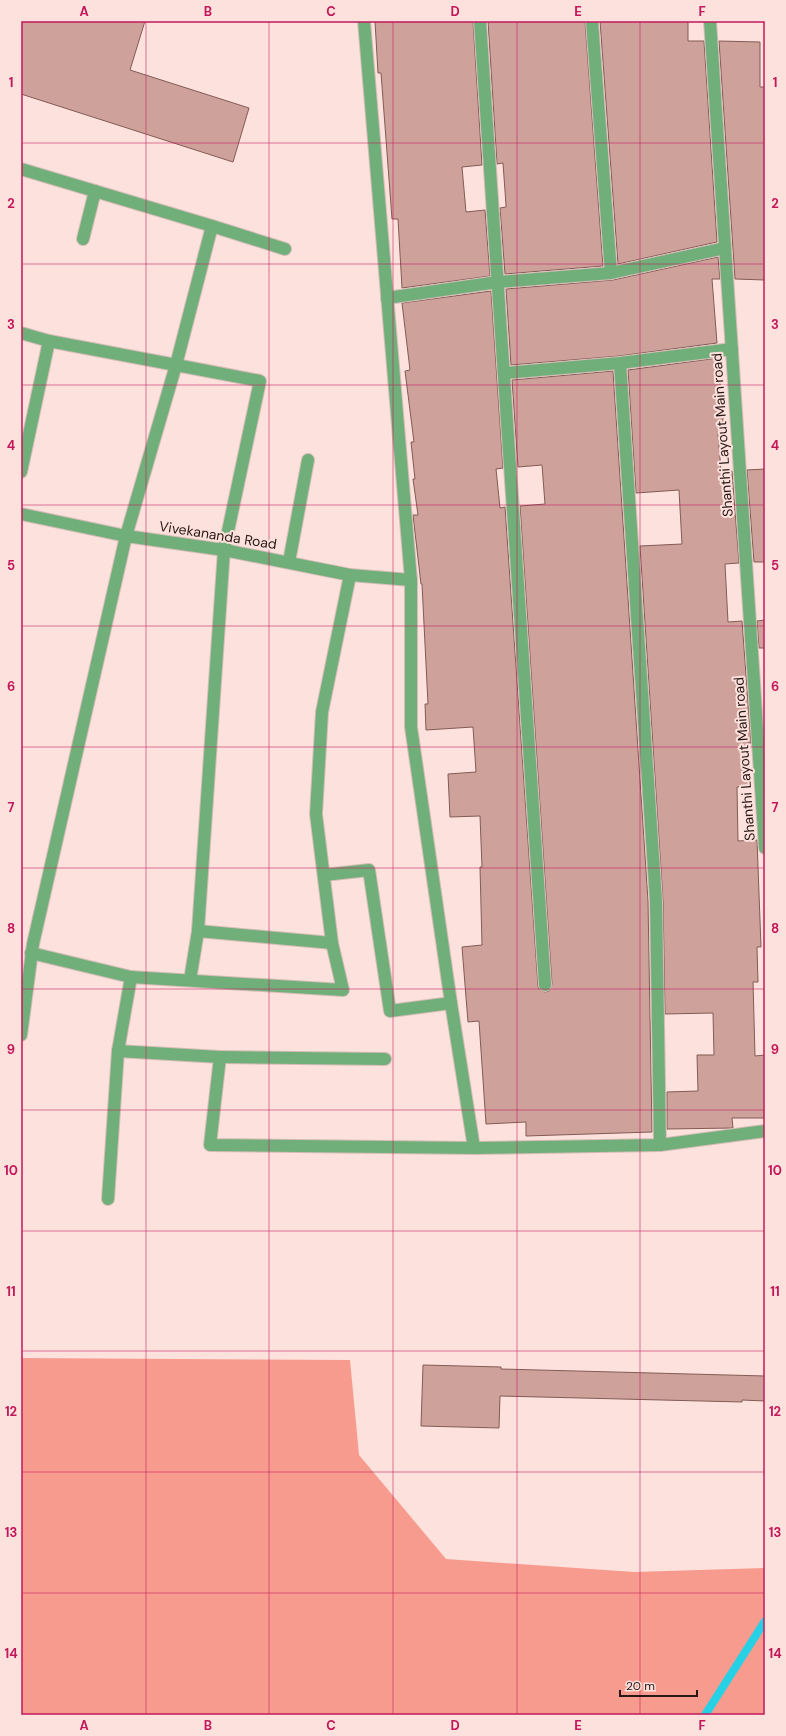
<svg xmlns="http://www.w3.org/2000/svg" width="786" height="1736" viewBox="0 0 786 1736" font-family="'DM Sans',sans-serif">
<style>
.green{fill:#f79b8f}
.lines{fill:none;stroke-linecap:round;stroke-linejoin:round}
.stream{stroke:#26d1e6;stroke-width:8}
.building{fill:#cea29b;stroke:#835b55}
.minor-casing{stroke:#d6bdb8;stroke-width:14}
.minor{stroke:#71af7a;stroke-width:12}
.grid{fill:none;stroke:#c2185b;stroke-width:1;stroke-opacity:0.55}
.labels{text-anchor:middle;stroke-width:4;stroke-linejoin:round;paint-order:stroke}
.street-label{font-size:14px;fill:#271715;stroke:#fde1dc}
.neatline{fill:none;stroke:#c2185b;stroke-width:1.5}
.grid-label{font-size:13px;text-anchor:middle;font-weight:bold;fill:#c2185b}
</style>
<rect width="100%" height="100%" fill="#fde1dc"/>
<!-- green -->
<polygon class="green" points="21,1358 350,1360 359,1455 446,1559 634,1572 765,1568 765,1715 21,1715"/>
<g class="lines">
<!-- stream -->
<polyline class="stream" points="705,1715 765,1621"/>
</g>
<!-- building -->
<g class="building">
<polygon points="21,21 145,21 130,70 249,108 233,162 21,94"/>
<polygon points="375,21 473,21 482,165 462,167 466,212 485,210 490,276 402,288 398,219 392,219 381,73 378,73"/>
<polygon points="488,21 585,21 603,266 505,274 500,208 506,207 506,205 503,163 497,164"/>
<polygon points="600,21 688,21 688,41 704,41 717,242 618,264"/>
<polygon points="719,41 760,42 760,87 765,87 765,280 735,279"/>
<polygon points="718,257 720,279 712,279 717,343 619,356 511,365 506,289 613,280"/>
<polygon points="491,291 503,468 496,469 500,508 505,507 538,986 539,989 545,992 549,991 552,984 520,506 545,504 542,465 518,467 512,380 613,371 648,901 652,1132 526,1136 526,1122 486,1124 479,1021 468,1022 462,947 482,945 480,867 482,867 480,816 450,817 448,774 476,772 473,727 426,730 425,704 428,704 422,584 421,584 413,515 418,515 413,479 415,479 411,442 414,442 405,371 410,370 402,303"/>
<polygon points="718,358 724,432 718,433 721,471 732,471 739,563 725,564 728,622 742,621 751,743 747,743 750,786 737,787 738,841 757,840 761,947 757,947 758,982 753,982 755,1056 765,1055 765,1118 732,1118 733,1128 667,1129 667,1092 698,1091 697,1055 714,1055 713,1013 665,1014 663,901 640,546 682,544 679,490 636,493 628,370"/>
<polygon points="765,469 765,562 754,562 747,470"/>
<polygon points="765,620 765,648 759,648 757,621"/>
<polygon points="423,1365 501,1367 501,1369 765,1376 765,1401 742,1400 742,1402 500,1396 499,1428 421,1426"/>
</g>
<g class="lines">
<!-- minor casing -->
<g class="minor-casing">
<g id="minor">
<polyline points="364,21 411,580 411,727 451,1003 474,1148"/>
<polyline points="480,21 545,985"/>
<polyline points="592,21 611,273"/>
<polyline points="710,21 765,848"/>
<polyline points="21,169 212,226 285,249"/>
<polyline points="83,239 95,191"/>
<polyline points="387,298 498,282 611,273 725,248"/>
<polyline points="21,333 49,341 176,365 126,536 33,944 21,1035"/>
<polyline points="620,363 656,901 660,1145"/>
<polyline points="504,373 620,363 732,349"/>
<polyline points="21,472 49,341"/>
<polyline points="21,514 126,536 224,550 350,575 411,580"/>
<polyline points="289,562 308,460"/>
<polyline points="324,875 369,870 390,1011 451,1003"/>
<polyline points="198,931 332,943"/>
<polyline points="31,953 131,977 343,990 332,943 316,814 322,712 350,575"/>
<polyline points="190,980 198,931 224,550 260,381 176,365 212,226"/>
<polyline points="118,1051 220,1057 210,1145 474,1148 660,1145 765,1131"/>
<polyline points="220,1057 385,1059"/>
<polyline points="108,1199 118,1051 131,977"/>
</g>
</g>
<!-- minor -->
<use href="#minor" class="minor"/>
</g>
<!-- grid -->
<path class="grid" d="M146 21V1715M269 21V1715M393 21V1715M517 21V1715M640 21V1715M21 143H765M21 264H765M21 385H765M21 505H765M21 626H765M21 747H765M21 868H765M21 989H765M21 1110H765M21 1231H765M21 1351H765M21 1472H765M21 1593H765"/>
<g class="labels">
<!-- street labels -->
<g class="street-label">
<text transform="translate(722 435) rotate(-94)" y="5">Shanthi Layout Main road</text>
<text transform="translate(218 535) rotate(9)" y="5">Vivekananda Road</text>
<text transform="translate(744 759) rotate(-94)" y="5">Shanthi Layout Main road</text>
</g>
</g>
<!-- border -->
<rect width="786" height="1736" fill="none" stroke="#fde1dc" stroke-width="44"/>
<!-- scale -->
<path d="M620 1690v6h77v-6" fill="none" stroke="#271715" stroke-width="2"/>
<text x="626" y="1690" font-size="12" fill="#271715" stroke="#fde1dc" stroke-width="3" paint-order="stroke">20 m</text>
<rect x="22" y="22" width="742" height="1692" class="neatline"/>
<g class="grid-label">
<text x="84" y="16">A</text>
<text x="208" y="16">B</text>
<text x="331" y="16">C</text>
<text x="455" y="16">D</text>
<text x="578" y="16">E</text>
<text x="702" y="16">F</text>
<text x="11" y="87">1</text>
<text x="775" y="87">1</text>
<text x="11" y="208">2</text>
<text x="775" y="208">2</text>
<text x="11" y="329">3</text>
<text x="775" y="329">3</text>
<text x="11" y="450">4</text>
<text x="775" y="450">4</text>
<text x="11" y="570">5</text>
<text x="775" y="570">5</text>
<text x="11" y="691">6</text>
<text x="775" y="691">6</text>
<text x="11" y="812">7</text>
<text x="775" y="812">7</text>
<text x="11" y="933">8</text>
<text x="775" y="933">8</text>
<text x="11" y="1054">9</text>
<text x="775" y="1054">9</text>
<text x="11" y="1175">10</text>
<text x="775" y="1175">10</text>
<text x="11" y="1296">11</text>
<text x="775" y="1296">11</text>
<text x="11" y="1416">12</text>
<text x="775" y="1416">12</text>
<text x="11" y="1537">13</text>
<text x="775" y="1537">13</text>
<text x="11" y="1658">14</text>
<text x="775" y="1658">14</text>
<text x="84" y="1730">A</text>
<text x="208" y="1730">B</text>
<text x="331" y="1730">C</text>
<text x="455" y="1730">D</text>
<text x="578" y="1730">E</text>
<text x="702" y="1730">F</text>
</g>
</svg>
